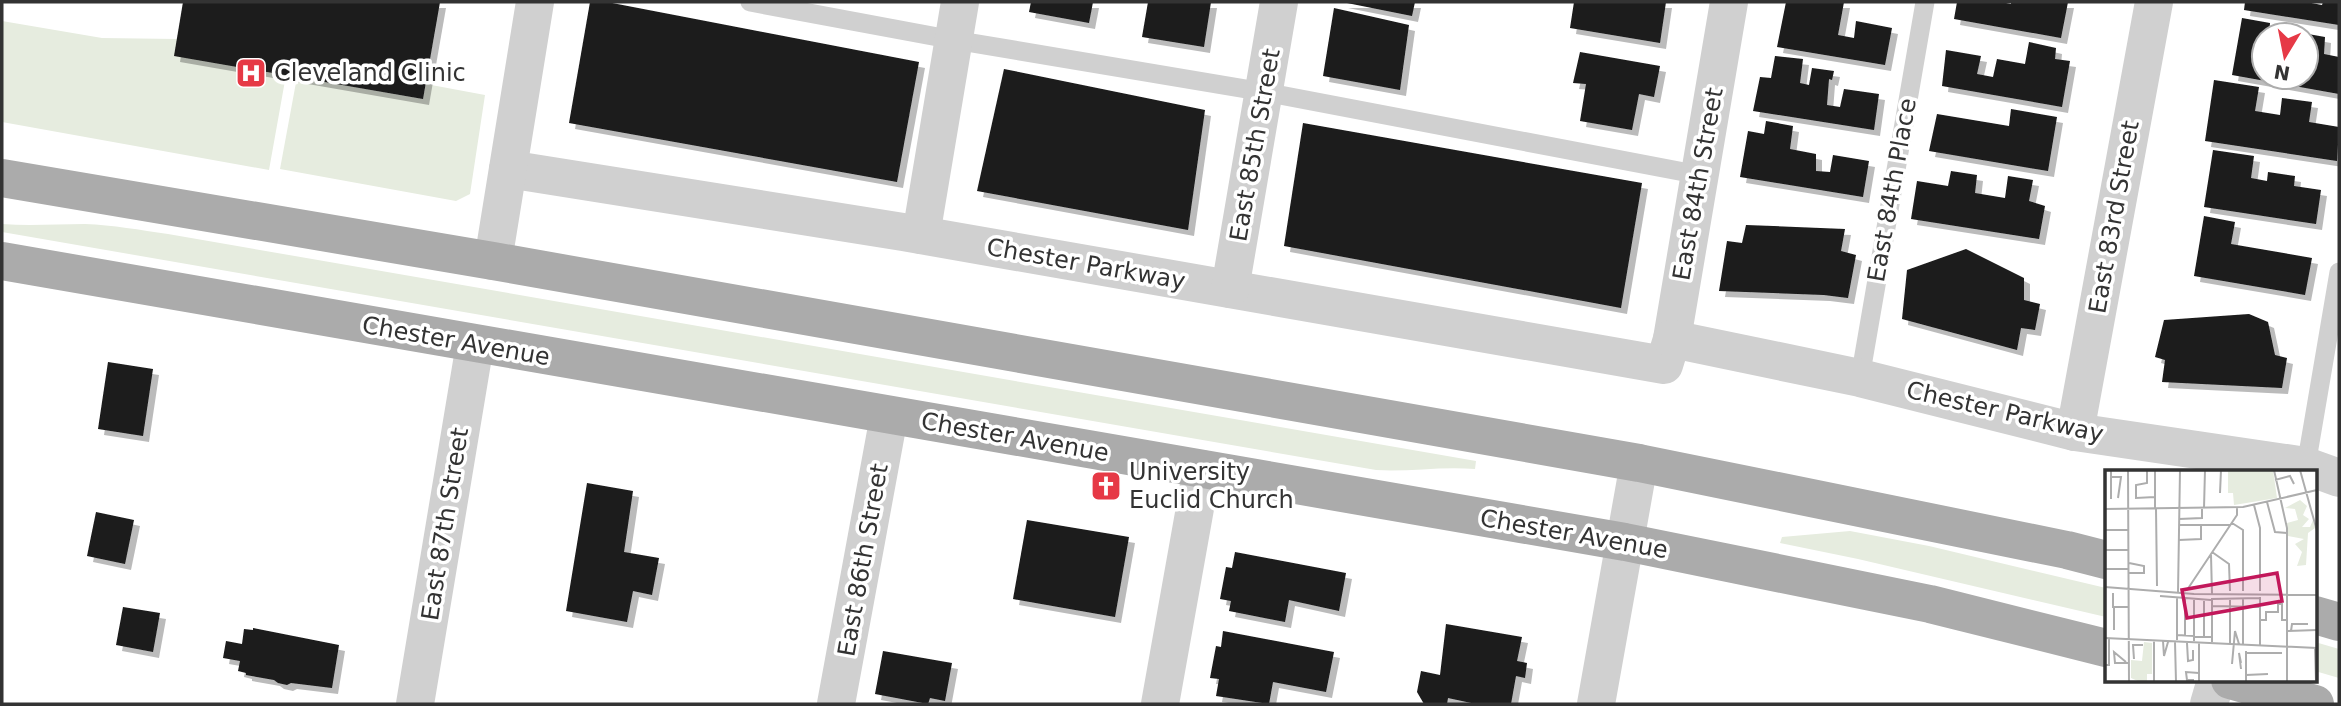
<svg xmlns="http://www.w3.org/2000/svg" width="2341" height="706" viewBox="0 0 2341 706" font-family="'DejaVu Sans',sans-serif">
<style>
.grass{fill:#e6ecdf}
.building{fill:#1a1a1a;filter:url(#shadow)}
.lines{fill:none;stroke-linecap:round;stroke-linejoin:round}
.lane{stroke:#d0d0d0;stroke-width:19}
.street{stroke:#d0d0d0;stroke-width:38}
.primary{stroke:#ababab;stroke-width:38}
.labels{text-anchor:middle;stroke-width:7;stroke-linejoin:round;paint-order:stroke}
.poi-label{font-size:24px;fill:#333;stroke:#fff;text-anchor:start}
.street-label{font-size:24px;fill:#333;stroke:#fff}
.inset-road{fill:none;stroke:#adadad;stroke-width:2}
.view{fill:#c2185b;fill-opacity:0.15;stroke:#c2185b;stroke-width:3.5}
.inset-edge{fill:none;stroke:#333;stroke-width:3.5}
</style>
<defs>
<filter id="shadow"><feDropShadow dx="6" dy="6" stdDeviation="0" flood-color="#0004"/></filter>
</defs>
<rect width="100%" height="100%" fill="#fff"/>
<!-- grass -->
<g class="grass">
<polygon points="2,21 102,38 177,39 286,75 269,170 2,122"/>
<polygon points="297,77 423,99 426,84 485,95 470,194 456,201 280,169"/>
<path d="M2 224C30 226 57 224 85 224 113 225 140 230 168 234L1476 461 1475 469C1442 466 1409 472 1376 470L2 232Z"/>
<polygon points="1850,531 1929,546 2106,588 2106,617 1858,559 1780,543 1782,537"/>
<polygon points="2315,642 2339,649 2339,678 2315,671"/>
</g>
<!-- building -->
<g class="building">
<polygon points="183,2 440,2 423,99 174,56"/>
<polygon points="590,2 607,2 919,62 897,182 569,123"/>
<polygon points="1031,2 1093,2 1089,23 1029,12"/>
<polygon points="1148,2 1211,2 1204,47 1142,37"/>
<polygon points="1342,2 1415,2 1412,16"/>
<polygon points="1574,2 1666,2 1660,43 1570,28"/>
<polygon points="1786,2 1844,2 1838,35 1854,38 1856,21 1892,28 1885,65 1777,47"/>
<polygon points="1957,2 2001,2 2011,4 2011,2 2068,2 2061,38 1954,19"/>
<polygon points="2245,2 2306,2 2322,5 2323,2 2339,2 2339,25 2244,10"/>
<polygon points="1334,8 1409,25 1400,90 1323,76"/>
<polygon points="2242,18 2270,23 2269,35 2264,35 2264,77 2306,77 2306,35 2297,35 2297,32 2325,37 2324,54 2339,57 2339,94 2232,75"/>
<polygon points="2029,42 2056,48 2055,59 2070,61 2062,107 1942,86 1946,50 1981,56 1977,74 1993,77 1997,59 2025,64"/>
<polygon points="1580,52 1660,66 1654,97 1639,94 1632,130 1580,121 1586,84 1573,83"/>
<polygon points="1775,56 1803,59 1800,83 1809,85 1812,68 1834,71 1832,80 1829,79 1827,105 1840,107 1844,89 1879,94 1874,130 1753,111 1760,77 1771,78"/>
<polygon points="1004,69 1205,110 1188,230 977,191"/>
<polygon points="2214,80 2259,87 2255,111 2280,115 2282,98 2312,102 2309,122 2339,127 2337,161 2205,141"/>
<polygon points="2011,109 2057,117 2048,171 1929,151 1937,114 2009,126"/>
<polygon points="1766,121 1793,126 1790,149 1816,154 1816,171 1830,172 1833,155 1869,161 1863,197 1740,177 1748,131 1764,134"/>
<polygon points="1303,123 1642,183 1621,308 1284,246"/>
<polygon points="2213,150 2254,156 2251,178 2267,181 2268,172 2295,176 2294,186 2321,190 2316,224 2204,207"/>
<polygon points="1951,171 1977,175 1975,193 2005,198 2008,176 2033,180 2029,201 2045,206 2039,239 1911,219 1917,181 1948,186"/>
<polygon points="2204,216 2235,222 2231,244 2312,258 2305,295 2194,276"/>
<polygon points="1746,225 1845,229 1841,251 1856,255 1848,298 1824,295 1719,291 1727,241 1742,243"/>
<polygon points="1966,249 2024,278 2024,300 2040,304 2035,330 2021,328 2017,350 1902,319 1907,270"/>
<polygon points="2249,314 2268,322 2275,355 2287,358 2282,388 2162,382 2165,360 2155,357 2164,320"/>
<polygon points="108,362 153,369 143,436 98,429"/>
<polygon points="587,483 633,491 624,552 659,558 652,595 633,591 627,622 566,611"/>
<polygon points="96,512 134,520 125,564 87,556"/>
<polygon points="1027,520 1129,537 1115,617 1013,599"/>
<polygon points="1235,552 1346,573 1339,611 1289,600 1285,622 1229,611 1231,601 1220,599 1226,567 1232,568"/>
<polygon points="123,607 160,613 153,652 116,645"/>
<polygon points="1446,624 1522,637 1517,661 1527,663 1525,678 1516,676 1511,704 1476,704 1448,698 1447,704 1424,704 1417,692 1421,671 1440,675"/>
<polygon points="253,628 339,645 332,688 291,683 287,685 278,683 274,680 246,675 246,673 238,671 240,661 223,658 226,641 242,644 244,629 253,630"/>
<polygon points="1223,631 1334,652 1326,692 1273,682 1269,704 1216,696 1219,679 1210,678 1216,646 1221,647"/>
<polygon points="883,651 952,663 945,701 930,698 928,704 875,694"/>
</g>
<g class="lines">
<!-- lane -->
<g class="lane">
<polyline points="750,2 954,40 1264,92 1700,175"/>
<polyline points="1860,378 1925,2"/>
<polyline points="2306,466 2339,272"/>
</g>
<!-- street -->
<g class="street">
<polyline points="508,169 903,232 1664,365 1672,339 1729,2"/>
<polyline points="921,235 960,2"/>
<polyline points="493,261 535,2"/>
<polyline points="1230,289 1279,2"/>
<polyline points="1672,339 1860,378 2075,432 2306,466 2339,478"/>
<polyline points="2075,432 2154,2"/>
<polyline points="415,704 475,344"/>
<polyline points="836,704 889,416"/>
<polyline points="1160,704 1202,469"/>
<polyline points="1596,704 1639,463"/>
<polyline points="2209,704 2216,680"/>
</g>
<!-- primary -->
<g class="primary">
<polyline points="2,178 493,261 1639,463 2067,550 2106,560"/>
<polyline points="2,261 1625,542 1930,604 2106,648"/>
<polyline points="2315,615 2339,622"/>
<polyline points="2230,680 2315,704"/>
</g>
</g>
<!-- icons -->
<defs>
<g id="hospital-square" transform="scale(1.575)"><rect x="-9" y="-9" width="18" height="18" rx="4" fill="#e63946" stroke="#fff"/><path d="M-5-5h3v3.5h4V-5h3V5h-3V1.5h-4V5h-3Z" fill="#fff"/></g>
<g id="church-square" transform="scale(1.575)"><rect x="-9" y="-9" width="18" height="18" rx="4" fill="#e63946" stroke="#fff"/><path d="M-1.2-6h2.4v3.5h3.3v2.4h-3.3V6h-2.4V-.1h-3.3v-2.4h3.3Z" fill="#fff"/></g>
</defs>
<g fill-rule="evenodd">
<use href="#hospital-square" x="251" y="73"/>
<use href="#church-square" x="1106" y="486"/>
</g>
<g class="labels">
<!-- poi labels -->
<g class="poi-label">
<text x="274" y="81">Cleveland Clinic</text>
<text x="1129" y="480">University<tspan x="1129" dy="28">Euclid Church</tspan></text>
</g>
<!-- street labels -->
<g class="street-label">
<text transform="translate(1255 145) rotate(-80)" y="8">East 85th Street</text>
<text transform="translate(1698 184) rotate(-80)" y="8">East 84th Street</text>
<text transform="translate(1892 190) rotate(-80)" y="8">East 84th Place</text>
<text transform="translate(2114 217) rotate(-80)" y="8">East 83rd Street</text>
<text transform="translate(1086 264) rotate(10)" y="8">Chester Parkway</text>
<text transform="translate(456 341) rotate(10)" y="8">Chester Avenue</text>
<text transform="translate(2005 412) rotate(13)" y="8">Chester Parkway</text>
<text transform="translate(1015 437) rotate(10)" y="8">Chester Avenue</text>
<text transform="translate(445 524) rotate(-81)" y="8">East 87th Street</text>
<text transform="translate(1574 534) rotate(10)" y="8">Chester Avenue</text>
<text transform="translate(863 560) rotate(-80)" y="8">East 86th Street</text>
</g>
</g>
<!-- overview -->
<g transform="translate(2105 470)">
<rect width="212" height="212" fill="#fff"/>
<path d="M39 172 47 173V204H42V212H35L26 208V190L37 191Z" fill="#e6ecdf"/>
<path d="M195 30 202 36 198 45 204 49 197 57H205L208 50 210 58 203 63 201 95 192 96 197 82 190 74 199 69 183 66 182 53 193 50 190 39 180 38Z" fill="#e6ecdf"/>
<path d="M123 0H168L172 28 129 35 128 23H123Z" fill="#e6ecdf"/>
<path class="inset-road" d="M23 0 24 212M42 0V13L31 15V28L50 27M50 0V39M169 0 182 58V212M195 0 212 61M6 7H16L13 28M170 10 185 6 189 14M115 23 116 0M6 29V0M162 32 170 62 182 63M149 35 155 58V121M99 38 100 0M0 39 138 37 212 20M51 39 52 116M74 49 97 48V38M127 53 138 60V121M74 55H126M0 60H24M74 70 96 69V55M0 80H23M107 82 124 94 125 121M106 85 107 124M24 93 39 96V103H24M0 99H24M0 117 89 124 212 125M82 120 132 45V38M8 123V137H23M73 123 75 0M55 126 106 130M155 127V175M125 128V173M138 128V174M80 129V166M99 129V167M107 136 155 137M155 150H161V142H173V134H177V150H183M9 160V138M183 161 212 160M186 161 187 154H203M72 165 107 167M0 168 212 178M72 170V128M49 171V212M58 171 59 186 63 172M89 171V129M70 172 71 212M107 172V129L155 128M82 173 83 191 88 190V180M210 178 211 212M141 183H177M29 189 28 175H38M21 192 9 182 10 193H24M136 193 134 183 136 199M127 194 130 161 134 174M0 195H4V169M141 205 163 204M89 210H82L81 202 94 203M94 212V172M141 212V181"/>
<path class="view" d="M172 103 177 131 82 148 77 120Z"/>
<rect width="212" height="212" class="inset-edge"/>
</g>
<!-- border -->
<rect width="2341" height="706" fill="none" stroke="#333333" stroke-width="7"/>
<!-- north arrow -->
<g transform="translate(2285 56) rotate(190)"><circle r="33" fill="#ffffff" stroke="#adadad" stroke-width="2"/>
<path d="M0-5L12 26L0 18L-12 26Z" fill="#e63946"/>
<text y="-10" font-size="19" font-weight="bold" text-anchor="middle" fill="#333333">N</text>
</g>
</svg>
